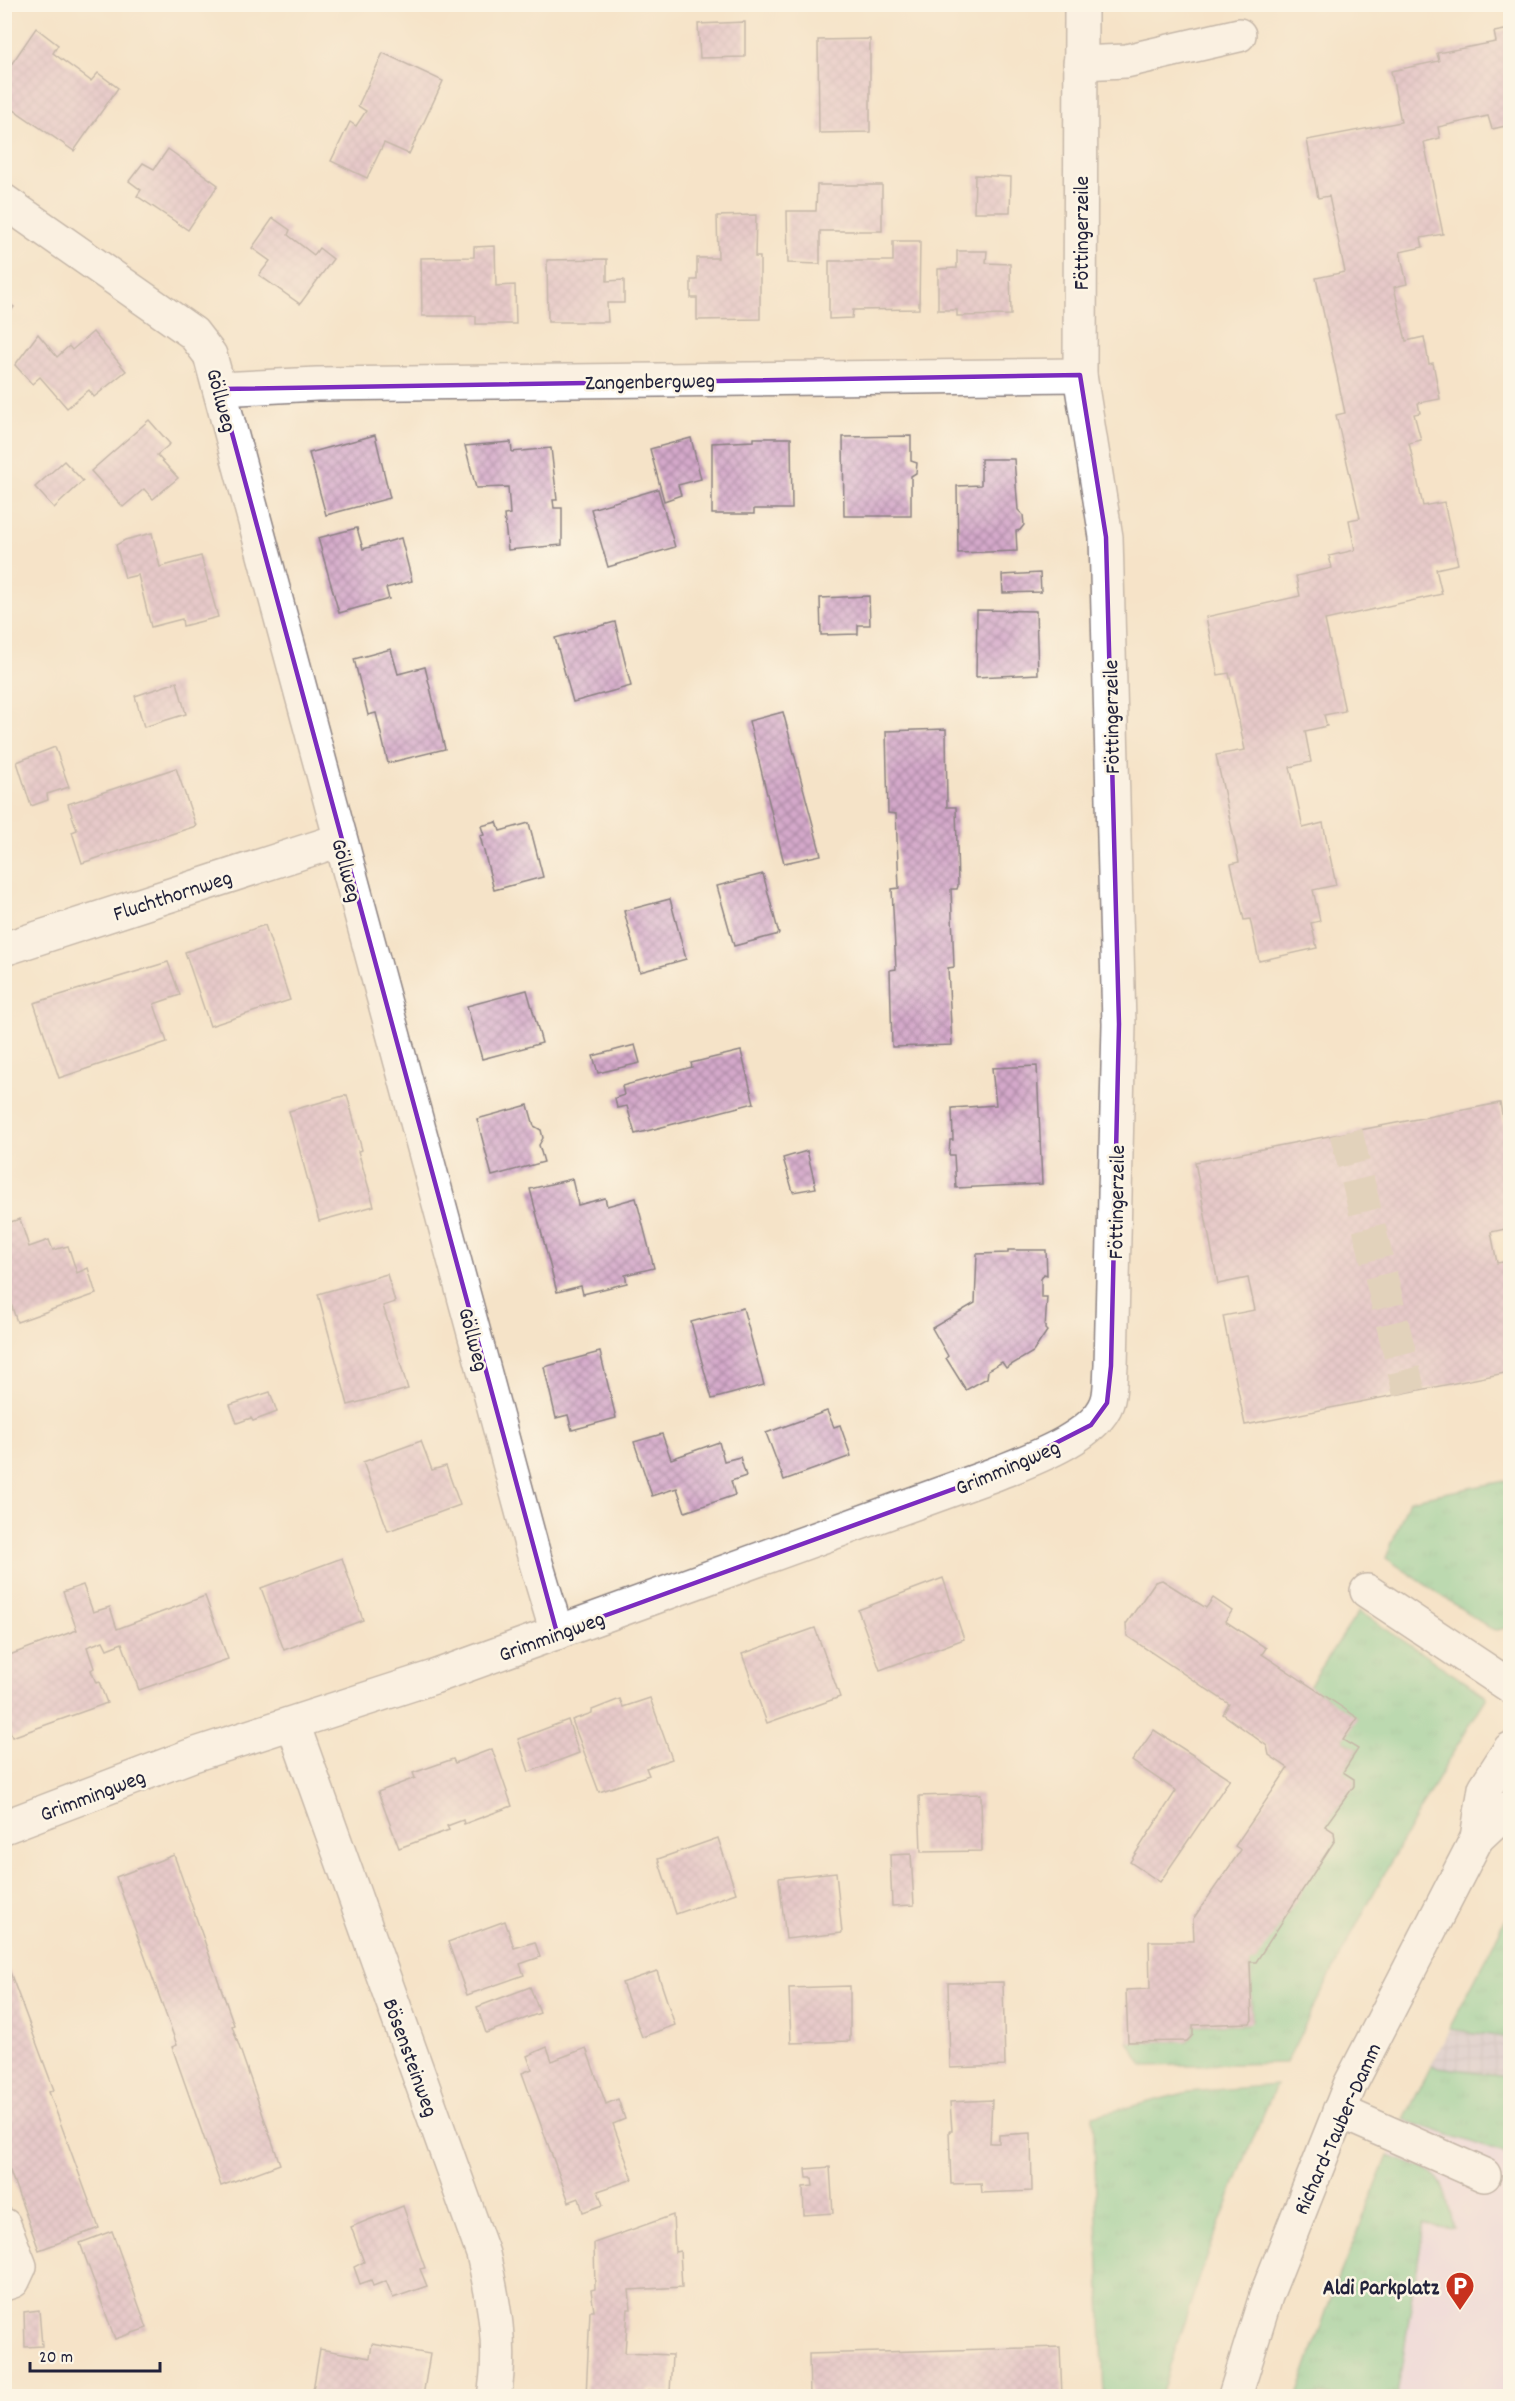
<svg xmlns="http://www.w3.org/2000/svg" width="1515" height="2401" viewBox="0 0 1515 2401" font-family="Dekko,sans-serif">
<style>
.built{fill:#e8d2ee}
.industrial{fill:url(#industrial-grid)}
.grass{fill:url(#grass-tufts);stroke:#4c7766;stroke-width:1.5}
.building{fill:url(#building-cross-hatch)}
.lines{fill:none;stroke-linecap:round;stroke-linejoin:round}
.minor-tunnel{stroke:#cbbcac;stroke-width:33;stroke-dasharray:33 16;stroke-linecap:butt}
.minor-casing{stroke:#8c8282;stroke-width:36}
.minor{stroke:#fff;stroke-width:33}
.marked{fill:none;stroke:#7b2cbf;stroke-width:4.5;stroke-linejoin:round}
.labels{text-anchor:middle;stroke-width:5;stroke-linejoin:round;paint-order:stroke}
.street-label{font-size:22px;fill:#22223b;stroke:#fcf5e5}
.poi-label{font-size:22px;font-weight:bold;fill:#22223b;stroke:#fcf5e5;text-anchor:end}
</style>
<defs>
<pattern id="industrial-grid" width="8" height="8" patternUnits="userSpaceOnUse" patternTransform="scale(1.5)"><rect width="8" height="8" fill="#c9bfd7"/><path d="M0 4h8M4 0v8" fill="none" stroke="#aca4b9"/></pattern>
<pattern id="grass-tufts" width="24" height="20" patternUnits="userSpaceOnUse" patternTransform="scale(1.5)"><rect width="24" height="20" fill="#75cc92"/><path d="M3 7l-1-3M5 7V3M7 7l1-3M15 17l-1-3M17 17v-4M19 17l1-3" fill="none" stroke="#65af7f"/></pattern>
<pattern id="building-cross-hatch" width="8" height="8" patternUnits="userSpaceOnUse" patternTransform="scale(1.5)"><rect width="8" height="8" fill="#d4a9ca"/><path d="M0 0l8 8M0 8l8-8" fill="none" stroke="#ac89a5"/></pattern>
</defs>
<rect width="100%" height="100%" fill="#fcf5e5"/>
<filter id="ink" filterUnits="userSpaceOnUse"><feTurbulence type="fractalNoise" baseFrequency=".0167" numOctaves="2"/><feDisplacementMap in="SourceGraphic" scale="12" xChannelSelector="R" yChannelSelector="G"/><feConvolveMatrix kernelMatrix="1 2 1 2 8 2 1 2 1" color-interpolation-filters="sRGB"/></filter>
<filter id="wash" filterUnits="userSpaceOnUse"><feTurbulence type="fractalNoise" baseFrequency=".008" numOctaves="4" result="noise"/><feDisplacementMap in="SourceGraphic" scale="24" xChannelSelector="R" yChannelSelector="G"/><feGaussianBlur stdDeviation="1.35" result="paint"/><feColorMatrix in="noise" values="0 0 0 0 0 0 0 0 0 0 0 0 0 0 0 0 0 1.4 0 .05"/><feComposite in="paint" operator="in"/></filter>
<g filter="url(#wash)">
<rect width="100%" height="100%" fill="#f5e3c8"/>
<!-- built -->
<polygon class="built" points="1412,2102 1510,2118 1510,2396 1297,2396 1330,2300"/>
<!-- industrial -->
<polygon class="industrial" points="1510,1911 1510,2118 1412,2102 1443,2042"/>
<!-- grass -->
<g class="grass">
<polygon points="1510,1480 1510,1627 1494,1631 1386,1558 1409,1500"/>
<path d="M1359 1611 1487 1697C1413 1815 1348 1938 1286 2063L1143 2066 1128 2042 1187 2041 1193 2036V2025L1246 2024 1252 2020 1250 1962 1335 1840 1334 1832 1325 1826 1355 1783 1353 1779 1343 1772 1358 1749 1343 1740 1357 1718 1309 1686Z"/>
<polygon points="1510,1911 1510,2038 1449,2029 1507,1917"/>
<polygon points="1431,2066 1508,2076 1503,2107 1510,2109 1510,2155 1404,2120"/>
<path d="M1276 2085C1232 2186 1192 2290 1161 2396H1104L1093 2116 1188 2092Z"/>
<path d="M1388 2156C1443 2175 1441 2171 1454 2228L1424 2224 1397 2396H1297L1330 2300Z"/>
</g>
<g id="blocks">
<!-- building -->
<g class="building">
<polygon points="745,22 745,57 700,58 698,24"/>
<polygon points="36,28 58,45 53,53 91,81 98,73 118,88 74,151 4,103 4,75"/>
<polygon points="1510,29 1510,125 1492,129 1488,116 1438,127 1440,138 1424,142 1443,234 1421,238 1423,247 1400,252 1407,284 1394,287 1406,341 1424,337 1429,364 1433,363 1440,399 1418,403 1420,413 1414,414 1421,440 1409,443 1423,506 1444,502 1458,564 1436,569 1442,594 1325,620 1345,711 1324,715 1327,726 1305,731 1311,762 1290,767 1303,828 1323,823 1336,885 1313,890 1320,921 1311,923 1317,948 1259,961 1250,919 1244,920 1231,864 1239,862 1216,755 1245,750 1229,673 1218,675 1206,617 1300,596 1296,576 1332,568 1329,556 1355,550 1349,520 1360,518 1336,415 1345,413 1316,278 1345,272 1329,196 1318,198 1307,140 1401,122 1391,71 1439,61 1437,53 1496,42 1494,32"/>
<polygon points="870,39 870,132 819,133 818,40"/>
<polygon points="383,53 443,81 409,154 384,143 367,178 331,161 350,122 356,126 366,111 358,106"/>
<polygon points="168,149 218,185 188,230 137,196 141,190 129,181 143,163 154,169"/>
<polygon points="975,175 1011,177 1010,212 974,212"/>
<polygon points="817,185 882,185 882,231 820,231 820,264 788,263 787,211 816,211"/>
<polygon points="756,215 755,257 760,257 760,319 697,320 697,298 691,298 691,280 697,280 697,258 718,258 717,216"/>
<polygon points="273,218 290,230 288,235 314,255 319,248 333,259 300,304 259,275 270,261 252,248"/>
<polygon points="893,241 920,241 919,309 853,310 852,318 829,319 829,261 893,261"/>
<polygon points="495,246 496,286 515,285 516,324 476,324 476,316 422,316 421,258 474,257 474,247"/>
<polygon points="957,251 987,251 986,263 1010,264 1011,315 957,316 957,310 938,310 938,269 957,268"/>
<polygon points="607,259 607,281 624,280 624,303 607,303 608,322 548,322 547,260"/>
<polygon points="4,300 14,307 4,320"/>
<polygon points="93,332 126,371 94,397 89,390 67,408 40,377 32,384 15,365 38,334 57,357 69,346 72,350"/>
<polygon points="149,420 170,444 157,455 178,478 153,499 144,489 123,507 91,471"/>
<polygon points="375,435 390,498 326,515 309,453"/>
<polygon points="911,436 911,461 917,463 916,473 911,476 911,516 844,516 843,437"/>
<polygon points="691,438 701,479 678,485 681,495 664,501 650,449"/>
<polygon points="754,438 791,438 792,509 754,509 754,514 712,514 712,443 754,441"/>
<polygon points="511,442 512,452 551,448 557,500 553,500 554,508 562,508 562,545 508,550 504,515 510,514 508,487 476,488 465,446"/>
<polygon points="981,459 1014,459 1018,510 1023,515 1024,525 1020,530 1016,531 1017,551 958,553 957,486 981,485"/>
<polygon points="64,461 83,481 54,508 35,487"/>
<polygon points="658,489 675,547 608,567 591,509"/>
<polygon points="357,528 363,549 401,538 412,581 386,588 389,599 339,613 318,538"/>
<polygon points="152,533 160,567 201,556 218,617 183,626 182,619 151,627 138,575 125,578 116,545 125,540"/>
<polygon points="1040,573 1041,592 1003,593 1002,575"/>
<polygon points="869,596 870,625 858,625 858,634 821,635 820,598"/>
<polygon points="977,610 1036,611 1038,674 976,677"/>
<polygon points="615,622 631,686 573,702 555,638"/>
<polygon points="391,649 398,674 425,667 445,749 388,763 376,713 368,715 354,659"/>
<polygon points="177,682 186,714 144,727 135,696"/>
<polygon points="783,712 821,855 784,863 749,721"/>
<polygon points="946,729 947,807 956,807 958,886 957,889 951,889 954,967 948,968 952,1045 892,1047 890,970 896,969 892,889 899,888 896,814 888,813 886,731"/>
<polygon points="55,747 69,787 47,794 48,800 31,806 17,762"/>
<polygon points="176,768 196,826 82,863 72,832 77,830 68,804"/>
<polygon points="497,822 500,831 529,823 543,877 494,890 480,836 484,835 481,826"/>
<polygon points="763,874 779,934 734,946 717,886"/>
<polygon points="670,899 686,959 640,972 624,911"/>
<polygon points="265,925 290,1000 210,1026 185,952"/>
<polygon points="168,962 180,995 154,1004 167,1042 59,1078 34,1003"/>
<polygon points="527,990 542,1043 482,1059 467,1006"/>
<polygon points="635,1045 640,1063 598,1073 593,1056"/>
<polygon points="741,1051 754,1103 635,1134 627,1106 617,1108 615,1098 624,1095 622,1086 692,1067 691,1063"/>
<polygon points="1037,1066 1042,1184 956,1188 954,1155 949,1155 950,1140 953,1140 952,1108 996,1105 992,1068"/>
<polygon points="347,1095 362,1150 358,1151 374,1206 319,1221 289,1111"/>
<polygon points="1500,1103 1510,1158 1510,1228 1491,1232 1497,1263 1510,1261 1510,1372 1245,1425 1223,1316 1255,1310 1248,1278 1218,1284 1195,1162"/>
<polygon points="528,1105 534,1126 541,1130 543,1138 539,1145 544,1162 492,1176 477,1119"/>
<polygon points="807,1151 816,1188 793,1192 783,1158"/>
<polygon points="572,1179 578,1205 605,1198 607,1206 636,1198 654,1268 625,1275 627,1283 583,1294 581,1286 557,1292 530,1189"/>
<polygon points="20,1219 29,1247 49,1240 53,1250 68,1246 77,1273 88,1268 96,1294 17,1322 4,1283 4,1224"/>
<polygon points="1008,1250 1046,1250 1047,1275 1044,1274 1041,1279 1041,1297 1047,1297 1045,1329 1047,1331 1033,1352 1006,1368 1002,1362 988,1370 987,1378 966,1390 946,1358 948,1356 932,1328 975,1303 977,1254 1008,1253"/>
<polygon points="387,1274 395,1302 383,1306 408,1389 348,1405 318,1294"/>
<polygon points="743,1308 764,1385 712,1399 691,1322"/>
<polygon points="600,1352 616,1418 572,1430 568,1415 556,1418 544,1367"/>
<polygon points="270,1392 277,1412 253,1421 251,1418 237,1423 230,1405"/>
<polygon points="827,1411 834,1427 840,1425 851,1456 784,1480 766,1433"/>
<polygon points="662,1434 671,1459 719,1442 724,1461 740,1457 746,1476 731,1481 735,1495 685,1512 677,1488 652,1496 634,1442"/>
<polygon points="421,1441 432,1470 446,1466 460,1505 388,1531 363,1462"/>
<polygon points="342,1558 363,1620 284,1650 261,1588"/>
<polygon points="943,1578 964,1639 880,1670 858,1610"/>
<polygon points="1162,1580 1206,1608 1213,1598 1232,1611 1225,1621 1266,1648 1262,1654 1358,1718 1343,1740 1358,1749 1343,1772 1354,1779 1354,1786 1325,1826 1334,1832 1335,1840 1256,1962 1250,1962 1252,2020 1250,2023 1193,2025 1193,2035 1187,2041 1128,2042 1126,1990 1150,1989 1149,1941 1194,1941 1193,1919 1241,1850 1235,1846 1288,1768 1269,1755 1267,1746 1223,1714 1229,1704 1127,1636 1126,1624 1155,1582"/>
<polygon points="83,1585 93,1612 110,1607 117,1629 205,1596 228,1659 139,1690 122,1643 107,1649 103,1641 87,1647 94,1668 91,1670 96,1683 99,1682 107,1703 12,1737 5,1716 4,1657 77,1630 63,1592"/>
<polygon points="815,1628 840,1697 767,1723 742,1654"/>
<polygon points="650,1698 672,1759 646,1768 649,1775 599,1792 572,1720 592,1713 592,1710 620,1699 623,1707"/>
<polygon points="568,1720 579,1753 529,1772 518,1739"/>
<polygon points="1154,1730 1230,1779 1160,1882 1130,1862 1176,1791 1132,1761"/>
<polygon points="492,1749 512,1806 464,1824 463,1820 447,1826 449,1830 399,1848 378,1792 415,1778 413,1773 453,1759 455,1763"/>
<polygon points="981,1794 982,1851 921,1852 919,1796"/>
<polygon points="718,1838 736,1893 676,1914 658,1859"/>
<polygon points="911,1854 914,1905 892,1906 890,1855"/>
<polygon points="174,1855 234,2025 232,2026 280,2164 221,2186 172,2047 177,2045 116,1877"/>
<polygon points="836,1872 842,1933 786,1939 779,1878"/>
<polygon points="505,1921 514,1948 535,1942 540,1957 520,1964 524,1975 467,1995 448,1942"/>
<polygon points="4,1956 54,2090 49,2092 99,2228 39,2250 4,2155"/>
<polygon points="657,1971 675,2025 642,2037 622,1983"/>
<polygon points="1003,1982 1005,2066 950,2068 948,1983"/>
<polygon points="850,1986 850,2041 791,2043 789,1988"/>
<polygon points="530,1987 540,2013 486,2033 477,2007"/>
<polygon points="547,2047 552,2061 586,2048 606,2104 618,2099 625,2119 613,2124 633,2179 598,2191 603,2205 583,2212 579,2198 569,2202 522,2073 532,2069 527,2056"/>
<polygon points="992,2100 990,2143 999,2143 999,2135 1031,2133 1032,2191 982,2193 981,2183 951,2184 949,2131 952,2131 950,2102"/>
<polygon points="830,2167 833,2213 804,2215 803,2187 813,2186 812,2178 807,2178 806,2169"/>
<polygon points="403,2206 425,2268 420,2269 427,2286 393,2298 386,2281 373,2286 371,2280 360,2284 354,2267 364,2262 351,2227"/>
<polygon points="673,2215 675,2252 680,2251 682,2287 629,2290 631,2309 628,2309 625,2353 672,2355 670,2393 648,2390 648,2396 586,2396 590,2311 594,2311 591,2290 595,2289 594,2243"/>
<polygon points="112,2231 147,2328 115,2339 80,2243"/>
<polygon points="39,2310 42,2346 25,2347 24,2312"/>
<polygon points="372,2344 430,2354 423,2396 312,2396 320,2349 370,2358"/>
<polygon points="1060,2347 1062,2396 810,2396 809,2354"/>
</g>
</g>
</g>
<g filter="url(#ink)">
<use href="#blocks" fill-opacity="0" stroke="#8c8282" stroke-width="1.5"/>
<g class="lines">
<!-- minor-tunnel -->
<polyline class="minor-tunnel" points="1346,1132 1409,1392"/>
<!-- minor casing -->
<g class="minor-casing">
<g id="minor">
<polyline points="1080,63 1126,61 1239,35"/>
<polyline points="4,201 193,333 210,355 536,1563 557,1633"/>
<polyline points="220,389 317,384 1080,375"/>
<polyline points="4,949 340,840"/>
<polyline points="1367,1591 1510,1686"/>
<path d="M293 1724 483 2254C494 2302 503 2348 494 2396"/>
<path d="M4 1827 190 1756 434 1677 995 1474C1027 1461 1094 1438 1107 1403 1111 1393 1110 1377 1111 1366L1119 1024 1106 537 1080 375 1081 4"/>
<polyline points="1477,1838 1510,1807"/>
<polyline points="1339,2111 1484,2175"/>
<polyline points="4,2225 20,2266 13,2281 4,2284"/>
<polyline points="1235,2396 1266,2296 1350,2085 1477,1838 1485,1788 1510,1749"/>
</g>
</g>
<!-- minor -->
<use href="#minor" class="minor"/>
</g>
</g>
<!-- marked area -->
<path d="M0 0H1515V2401H0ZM1080 375 1106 537 1119 1024 1111 1366 1107 1403 1091 1425 995 1474 557 1633 220 389Z" fill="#f5e3c8" fill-opacity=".55" fill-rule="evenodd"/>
<path class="marked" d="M1080 375 1106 537 1119 1024 1111 1366 1107 1403 1091 1425 995 1474 557 1633 220 389Z"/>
<!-- icons -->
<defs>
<g id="parking-pin" transform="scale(1.5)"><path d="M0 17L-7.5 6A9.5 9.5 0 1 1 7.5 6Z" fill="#c8321e" stroke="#fcf5e5"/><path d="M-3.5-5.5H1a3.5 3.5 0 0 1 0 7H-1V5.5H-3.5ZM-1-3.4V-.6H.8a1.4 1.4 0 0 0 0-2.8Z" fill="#fff"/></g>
</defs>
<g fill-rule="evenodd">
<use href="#parking-pin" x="1460" y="2286"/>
</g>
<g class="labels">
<!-- street labels -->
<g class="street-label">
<text transform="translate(1080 233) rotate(-90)" y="8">Föttingerzeile</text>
<text transform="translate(650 380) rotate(-1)" y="8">Zangenbergweg</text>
<text transform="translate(223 400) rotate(75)" y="8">Göllweg</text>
<text transform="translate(1110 717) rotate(-91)" y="8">Föttingerzeile</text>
<text transform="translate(348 870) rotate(75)" y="8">Göllweg</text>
<text transform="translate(172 894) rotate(-18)" y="8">Fluchthornweg</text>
<text transform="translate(1115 1202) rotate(-89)" y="8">Föttingerzeile</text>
<text transform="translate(475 1339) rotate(75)" y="8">Göllweg</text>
<text transform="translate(1007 1466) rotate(-23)" y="8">Grimmingweg</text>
<text transform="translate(551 1635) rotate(-20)" y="8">Grimmingweg</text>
<text transform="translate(92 1794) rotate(-21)" y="8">Grimmingweg</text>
<text transform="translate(412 2057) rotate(70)" y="8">Bösensteinweg</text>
<text transform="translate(1336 2128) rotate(-66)" y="8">Richard-Tauber-Damm</text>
</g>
<!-- poi labels -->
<g class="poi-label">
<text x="1439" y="2294">Aldi Parkplatz</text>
</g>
</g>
<!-- margin -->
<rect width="1515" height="2401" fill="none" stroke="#fcf5e5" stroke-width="24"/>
<!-- scale -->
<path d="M30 2362v9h130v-9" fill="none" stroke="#22223b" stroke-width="3"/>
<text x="39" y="2362" font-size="18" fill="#22223b" stroke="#fcf5e5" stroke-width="4.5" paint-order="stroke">20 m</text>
</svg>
